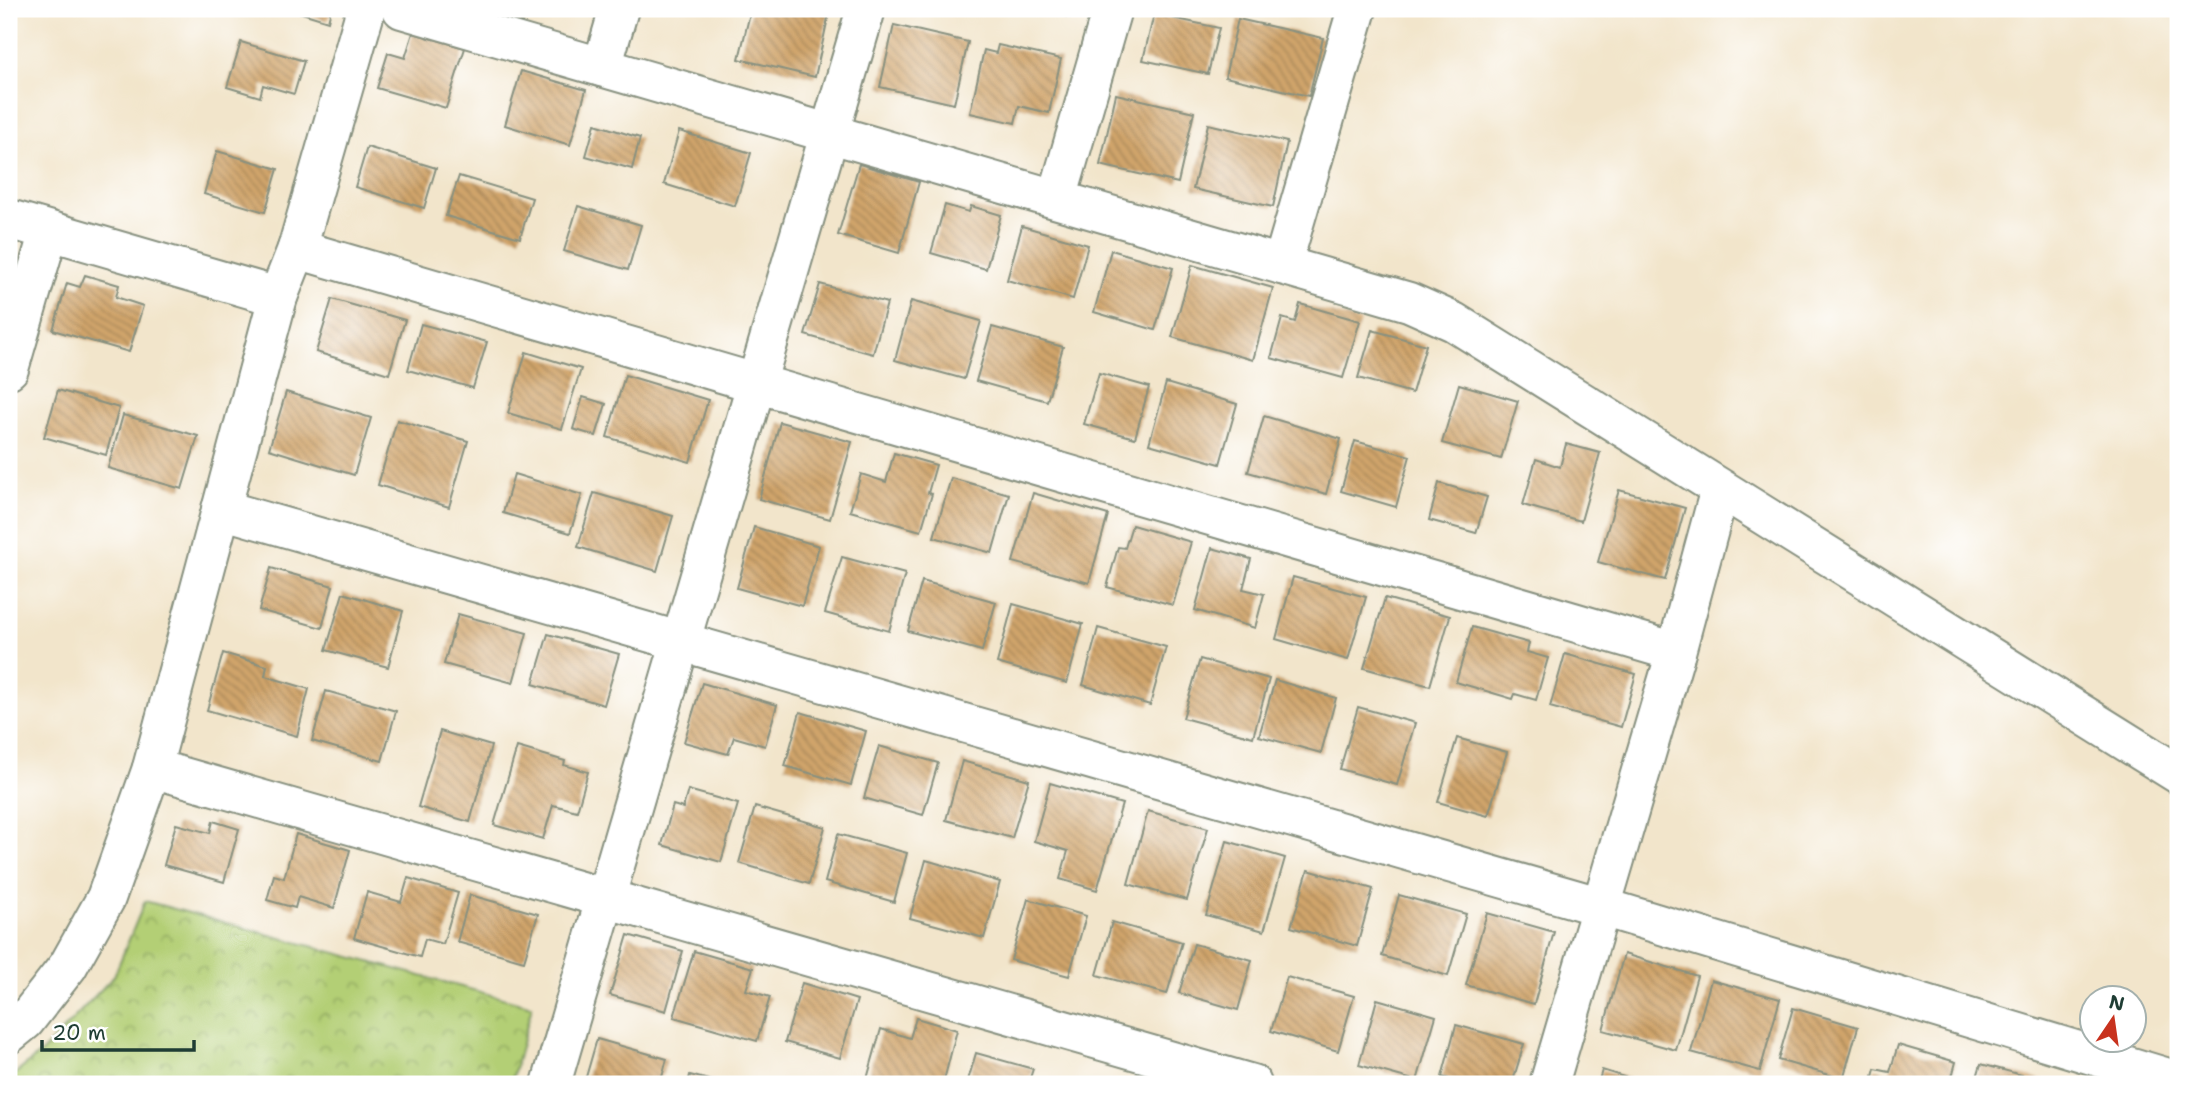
<svg xmlns="http://www.w3.org/2000/svg" width="2187" height="1093" viewBox="0 0 2187 1093" font-family="'Shantell Sans',sans-serif">
<style>
.park{fill:url(#park-crowns);stroke:#698654;stroke-width:2}
.building{fill:url(#building-back-hatch)}
.lines{fill:none;stroke-linecap:round;stroke-linejoin:round}
.street-casing{stroke:#889180;stroke-width:42}
.street{stroke:#fff;stroke-width:38}
</style>
<defs>
<pattern id="park-crowns" width="20" height="18" patternUnits="userSpaceOnUse" patternTransform="scale(1.75)"><rect width="20" height="18" fill="#b3cf75"/><path d="M2 6a3 3 0 1 1 6 0M12 15a3 3 0 1 1 6 0" fill="none" stroke="#91a961"/></pattern>
<pattern id="building-back-hatch" width="6" height="6" patternUnits="userSpaceOnUse" patternTransform="scale(1.75)"><rect width="6" height="6" fill="#d0a46b"/><path d="M-1 5l2 2M0 0l6 6M5-1l2 2" fill="none" stroke="#a88759"/></pattern>
</defs>
<rect width="100%" height="100%" fill="#fff"/>
<filter id="ink" filterUnits="userSpaceOnUse"><feTurbulence type="fractalNoise" baseFrequency=".0143" numOctaves="2"/><feDisplacementMap in="SourceGraphic" scale="14" xChannelSelector="R" yChannelSelector="G"/><feConvolveMatrix kernelMatrix="1 2 1 2 8 2 1 2 1" color-interpolation-filters="sRGB"/></filter>
<filter id="wash" filterUnits="userSpaceOnUse"><feTurbulence type="fractalNoise" baseFrequency=".00686" numOctaves="4" result="noise"/><feDisplacementMap in="SourceGraphic" scale="28" xChannelSelector="R" yChannelSelector="G"/><feGaussianBlur stdDeviation="1.57" result="paint"/><feColorMatrix in="noise" values="0 0 0 0 0 0 0 0 0 0 0 0 0 0 0 0 0 1.4 0 .05"/><feComposite in="paint" operator="in"/></filter>
<g filter="url(#wash)">
<rect width="100%" height="100%" fill="#f2e5cb"/>
<!-- park -->
<polygon class="park" points="145,901 532,1006 511,1084 9,1084 9,1079 42,1052 114,976"/>
<g id="blocks">
<!-- building -->
<g class="building">
<polygon points="289,9 331,9 328,21"/>
<polygon points="751,9 830,9 815,77 739,59"/>
<polygon points="1039,9 1071,9 1069,17"/>
<polygon points="1154,14 1219,28 1208,74 1143,60"/>
<polygon points="1238,19 1323,38 1309,96 1225,77"/>
<polygon points="894,25 968,42 954,104 880,87"/>
<polygon points="413,33 465,48 446,108 377,88 388,53 405,58"/>
<polygon points="241,42 304,61 294,94 263,85 260,97 227,87"/>
<polygon points="998,45 1061,59 1049,113 1019,106 1015,123 970,113 984,50 996,53"/>
<polygon points="521,71 586,90 570,145 505,125"/>
<polygon points="1116,94 1194,112 1178,183 1100,165"/>
<polygon points="595,124 640,138 632,169 586,156"/>
<polygon points="1208,124 1287,142 1273,207 1193,189"/>
<polygon points="679,131 751,153 735,206 664,184"/>
<polygon points="367,147 436,168 424,208 355,187"/>
<polygon points="217,151 278,169 265,212 204,194"/>
<polygon points="859,164 919,182 899,253 838,235"/>
<polygon points="459,176 532,198 520,238 446,216"/>
<polygon points="945,205 969,212 971,206 1001,215 986,269 931,253"/>
<polygon points="578,206 641,225 628,270 564,251"/>
<polygon points="1022,226 1088,245 1073,299 1007,280"/>
<polygon points="1111,250 1173,268 1155,330 1094,312"/>
<polygon points="1192,265 1273,288 1253,360 1172,337"/>
<polygon points="85,275 119,285 116,297 143,306 129,352 53,330 67,283 80,287"/>
<polygon points="820,284 887,303 873,354 805,335"/>
<polygon points="332,299 405,320 389,374 316,352"/>
<polygon points="911,301 981,321 964,379 895,360"/>
<polygon points="1300,304 1360,321 1343,378 1271,358 1282,318 1295,322"/>
<polygon points="421,324 487,342 473,388 408,370"/>
<polygon points="992,327 1063,347 1047,401 976,381"/>
<polygon points="1372,330 1426,345 1412,393 1358,378"/>
<polygon points="526,352 581,369 562,429 508,413"/>
<polygon points="1099,373 1149,387 1135,438 1084,424"/>
<polygon points="625,375 708,400 690,462 607,437"/>
<polygon points="1166,383 1237,404 1220,464 1149,444"/>
<polygon points="1459,384 1518,401 1501,459 1442,443"/>
<polygon points="58,390 119,408 106,455 44,437"/>
<polygon points="286,392 371,418 354,475 269,449"/>
<polygon points="583,397 606,404 596,436 573,429"/>
<polygon points="123,415 198,436 182,489 108,468"/>
<polygon points="1264,416 1341,439 1326,494 1248,472"/>
<polygon points="397,420 468,441 449,507 378,485"/>
<polygon points="780,422 852,442 830,519 759,499"/>
<polygon points="1355,441 1410,456 1396,507 1341,491"/>
<polygon points="1566,444 1600,453 1581,521 1523,505 1536,459 1560,467"/>
<polygon points="894,453 936,465 928,493 932,494 921,531 850,511 861,474 886,482"/>
<polygon points="514,474 582,495 570,533 503,513"/>
<polygon points="951,478 1009,494 992,553 934,537"/>
<polygon points="1439,483 1487,497 1476,533 1429,520"/>
<polygon points="1619,490 1685,508 1665,580 1598,562"/>
<polygon points="594,493 673,516 657,571 578,547"/>
<polygon points="1033,493 1108,515 1089,583 1013,562"/>
<polygon points="1132,525 1191,542 1173,605 1107,587 1118,547 1125,548"/>
<polygon points="754,527 819,546 802,606 737,588"/>
<polygon points="1212,548 1251,559 1243,589 1264,594 1255,628 1195,610"/>
<polygon points="842,557 905,574 889,631 825,613"/>
<polygon points="271,568 333,586 322,628 259,610"/>
<polygon points="1293,577 1366,597 1348,660 1276,639"/>
<polygon points="922,581 996,602 982,651 908,631"/>
<polygon points="343,593 403,611 388,667 326,650"/>
<polygon points="1385,598 1450,616 1430,686 1364,668"/>
<polygon points="1013,604 1083,624 1067,683 997,663"/>
<polygon points="458,614 527,633 513,683 444,664"/>
<polygon points="1472,627 1529,643 1527,652 1548,658 1536,700 1515,694 1513,699 1456,682"/>
<polygon points="1098,628 1166,647 1150,705 1083,685"/>
<polygon points="548,634 619,654 604,705 533,684"/>
<polygon points="223,653 267,666 265,676 309,689 297,736 207,710"/>
<polygon points="1565,654 1636,674 1621,727 1550,707"/>
<polygon points="1200,659 1269,679 1253,737 1183,718"/>
<polygon points="1275,680 1336,698 1321,753 1259,736"/>
<polygon points="702,683 777,705 765,746 734,737 728,754 684,742"/>
<polygon points="326,691 396,711 382,761 312,741"/>
<polygon points="1358,707 1415,723 1397,785 1340,769"/>
<polygon points="800,712 866,731 851,785 785,766"/>
<polygon points="440,731 491,746 470,822 418,807"/>
<polygon points="1457,738 1507,752 1488,816 1438,802"/>
<polygon points="879,746 938,763 923,815 864,798"/>
<polygon points="517,747 565,761 564,765 588,772 577,811 553,805 543,839 494,825"/>
<polygon points="962,761 1029,780 1012,838 946,820"/>
<polygon points="1050,783 1122,804 1097,890 1060,879 1068,851 1034,841"/>
<polygon points="688,790 738,804 721,862 662,845 673,805 683,808"/>
<polygon points="755,807 825,827 809,884 739,863"/>
<polygon points="1148,811 1208,828 1187,900 1128,884"/>
<polygon points="213,821 239,829 224,882 164,865 176,824 210,833"/>
<polygon points="296,834 350,850 334,908 298,897 295,908 267,900 274,875 284,878"/>
<polygon points="838,834 907,853 894,902 825,882"/>
<polygon points="1227,841 1285,858 1264,931 1206,915"/>
<polygon points="926,860 1000,882 984,938 910,918"/>
<polygon points="1308,870 1373,889 1357,946 1291,927"/>
<polygon points="408,878 458,893 443,944 425,939 420,957 354,938 367,892 401,902"/>
<polygon points="470,895 538,914 524,961 457,942"/>
<polygon points="1399,895 1466,914 1448,976 1382,956"/>
<polygon points="1028,899 1086,916 1069,976 1011,960"/>
<polygon points="1487,913 1554,932 1534,1004 1466,985"/>
<polygon points="1112,922 1182,942 1167,994 1097,975"/>
<polygon points="628,935 683,951 666,1011 610,995"/>
<polygon points="1194,944 1252,960 1238,1010 1179,993"/>
<polygon points="694,951 753,968 746,990 770,997 757,1041 674,1017"/>
<polygon points="1624,954 1697,976 1676,1050 1603,1030"/>
<polygon points="1287,977 1354,996 1338,1051 1271,1031"/>
<polygon points="1711,980 1780,999 1760,1071 1691,1052"/>
<polygon points="802,983 857,1000 840,1058 785,1042"/>
<polygon points="1377,999 1436,1016 1417,1081 1359,1065"/>
<polygon points="1793,1008 1858,1027 1843,1079 1778,1060"/>
<polygon points="916,1018 957,1030 943,1084 886,1084 867,1079 881,1029 910,1038"/>
<polygon points="1456,1025 1524,1044 1512,1084 1467,1084 1442,1077"/>
<polygon points="597,1039 667,1059 660,1084 584,1084"/>
<polygon points="1898,1045 1956,1062 1950,1084 1871,1084 1875,1069 1890,1072"/>
<polygon points="976,1053 1033,1069 1028,1084 967,1084"/>
<polygon points="1981,1064 2051,1083 2051,1084 1975,1084"/>
<polygon points="1602,1070 1646,1084 1598,1084"/>
<polygon points="690,1075 720,1083 720,1084 688,1084"/>
</g>
</g>
</g>
<g filter="url(#ink)">
<use href="#blocks" fill-opacity="0" stroke="#889180" stroke-width="2"/>
<g class="lines">
<!-- street casing -->
<g class="street-casing">
<g id="street">
<polyline points="402,9 1409,302 1454,322 2178,774"/>
<polyline points="602,67 619,9"/>
<polyline points="1057,199 1112,9"/>
<polyline points="9,219 278,297"/>
<polyline points="297,249 1676,652"/>
<polyline points="1282,265 1357,9"/>
<polyline points="9,369 49,231"/>
<polyline points="221,509 1602,907 2178,1081"/>
<polyline points="152,768 1252,1084"/>
<polyline points="9,1034 25,1021 68,966 106,898 152,768 278,297 297,249 366,9"/>
<polyline points="551,1084 866,9"/>
<polyline points="1549,1084 1676,652 1720,489"/>
</g>
</g>
<!-- street -->
<use href="#street" class="street"/>
</g>
</g>
<!-- margin -->
<rect width="2187" height="1093" fill="none" stroke="#fff" stroke-width="35"/>
<!-- north arrow -->
<g transform="translate(2113 1019) rotate(13)"><circle r="33" fill="#ffffff" stroke="#a5b1ae" stroke-width="2"/>
<path d="M0-5L12 26L0 18L-12 26Z" fill="#c8321e"/>
<text y="-10" font-size="19" font-weight="bold" text-anchor="middle" fill="#1f3d34">N</text>
</g>
<!-- scale -->
<path d="M42 1040v10h152v-10" fill="none" stroke="#1f3d34" stroke-width="3.5"/>
<text x="52" y="1040" font-size="21" fill="#1f3d34" stroke="#ffffff" stroke-width="5" paint-order="stroke">20 m</text>
</svg>
